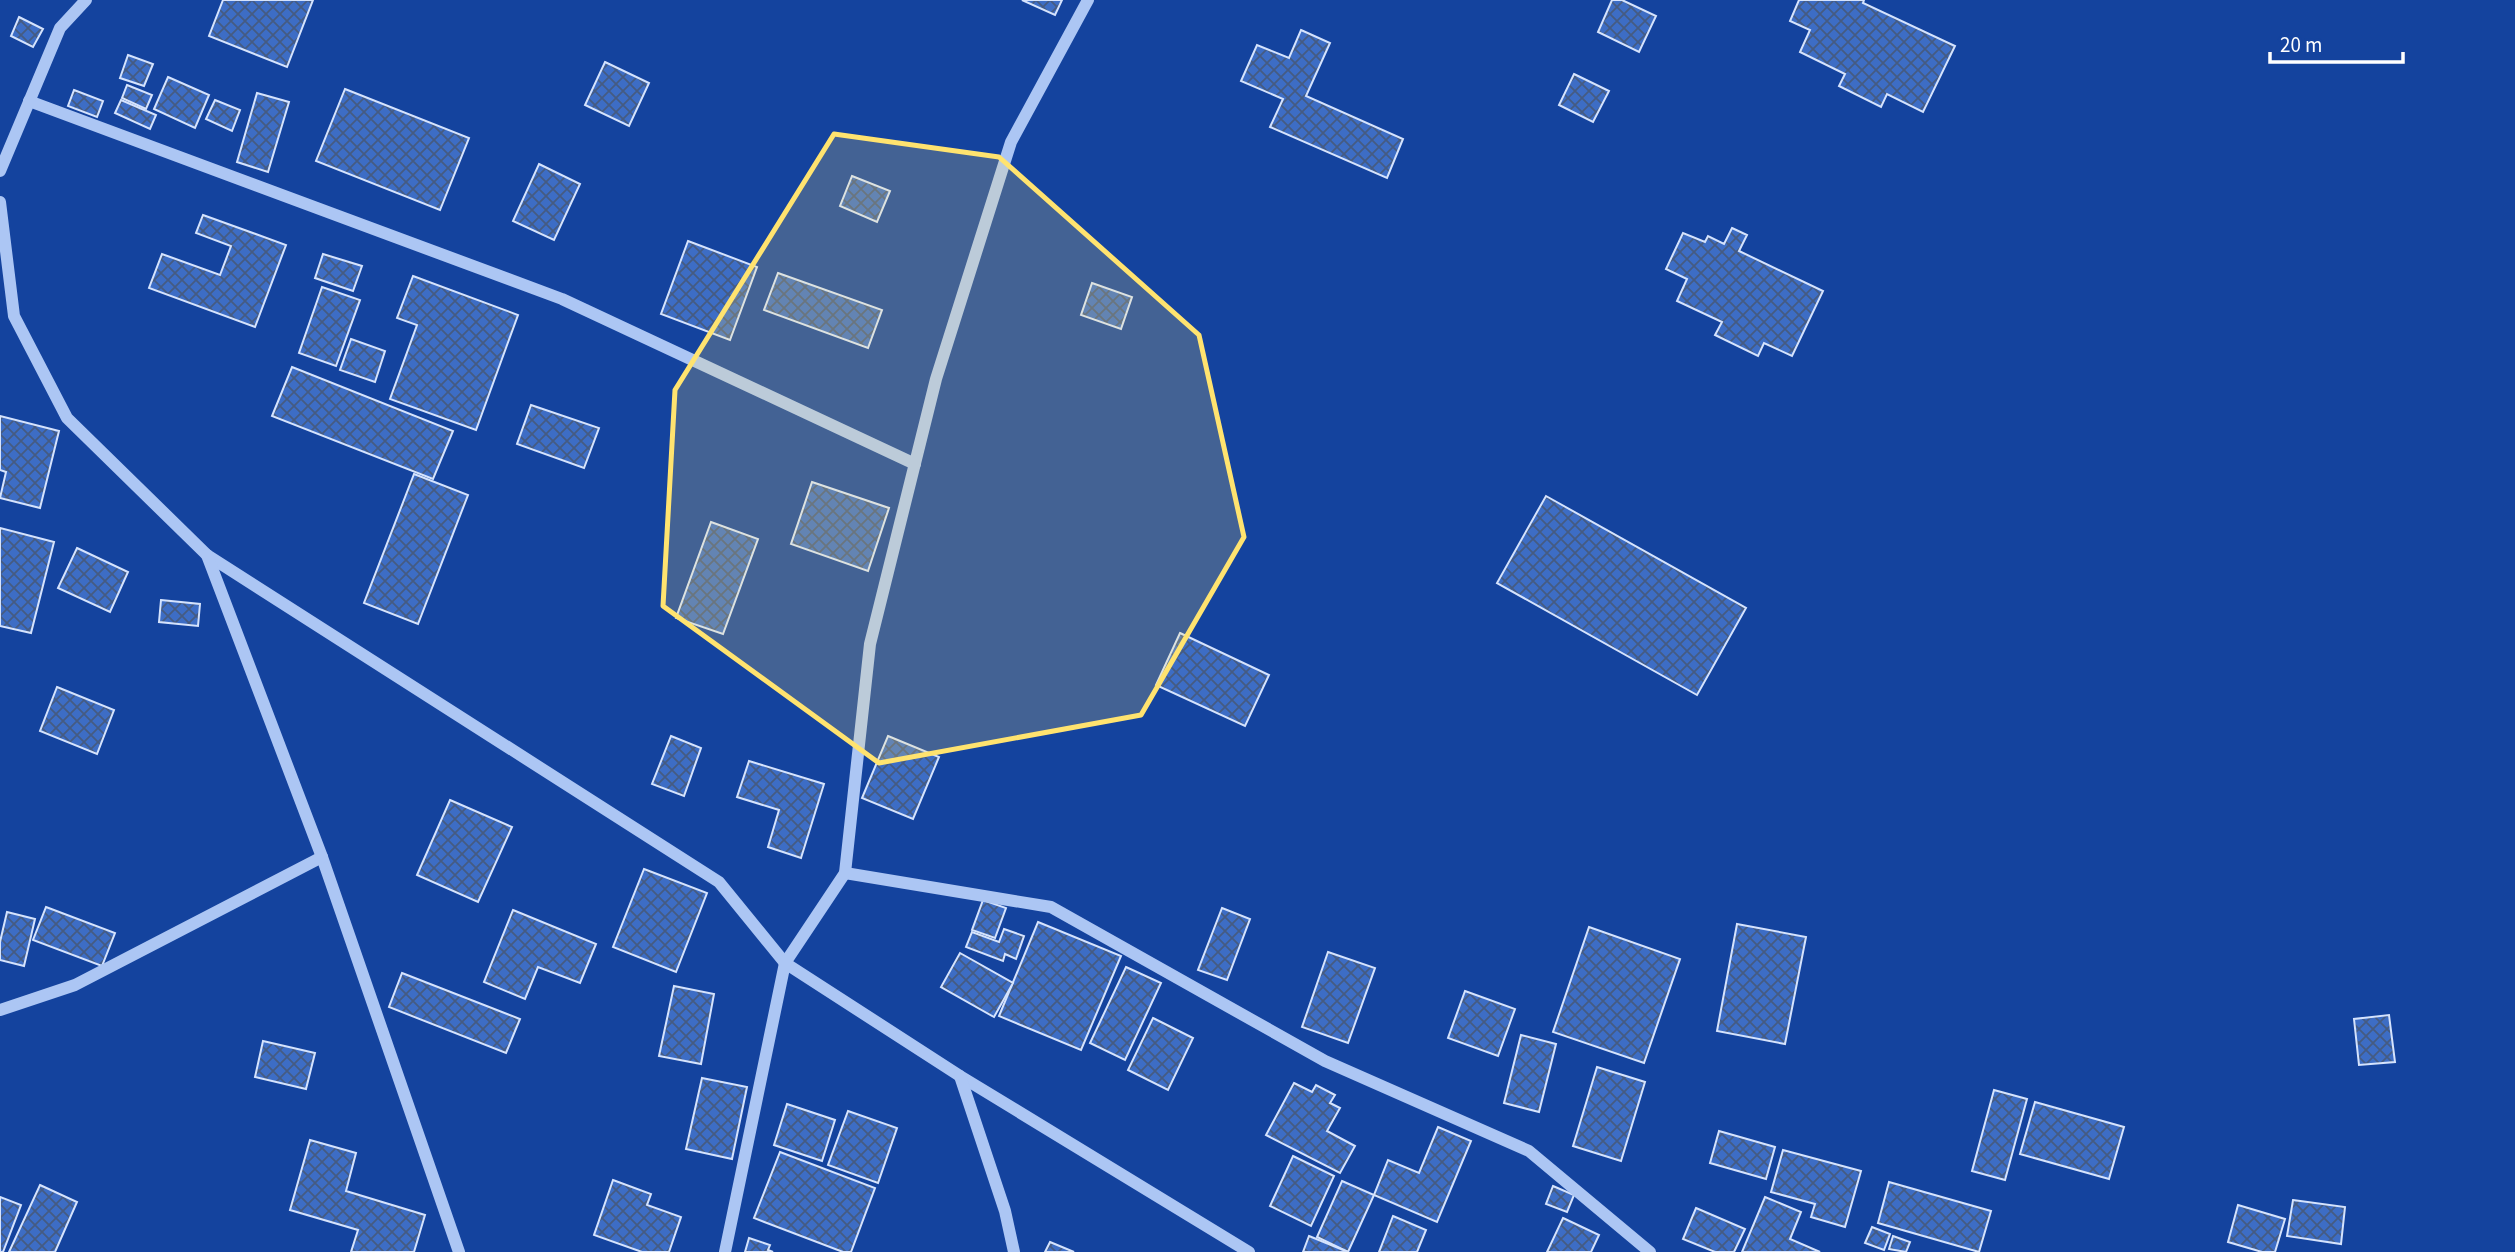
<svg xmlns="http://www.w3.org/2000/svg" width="2515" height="1252" viewBox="0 0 2515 1252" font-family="'Source Sans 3',sans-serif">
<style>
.building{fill:url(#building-cross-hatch);stroke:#d5e3fd;stroke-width:2}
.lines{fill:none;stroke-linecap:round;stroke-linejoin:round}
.minor{stroke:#acc6f4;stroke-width:12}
.marked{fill:#ffe36f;fill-opacity:0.2;stroke:#ffe36f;stroke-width:5;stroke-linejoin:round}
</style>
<defs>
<pattern id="building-cross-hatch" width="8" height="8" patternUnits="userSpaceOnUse" patternTransform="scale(1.75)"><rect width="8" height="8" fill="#3d6dc5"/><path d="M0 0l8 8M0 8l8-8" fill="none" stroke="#455b82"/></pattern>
</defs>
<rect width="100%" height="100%" fill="#14439e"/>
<!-- building -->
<g class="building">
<polygon points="223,0 313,0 287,67 209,36"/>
<polygon points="1022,0 1062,0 1055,15"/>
<polygon points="1612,0 1622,0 1656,16 1639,52 1598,32"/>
<polygon points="1799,0 1864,0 1863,3 1955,46 1923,112 1887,94 1881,107 1839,86 1845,74 1800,52 1810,30 1790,21"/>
<polygon points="19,17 43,29 33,47 11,36"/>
<polygon points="1301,30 1330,43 1306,96 1403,139 1387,178 1270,127 1283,99 1241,81 1257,45 1289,58"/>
<polygon points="128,55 153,64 144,86 120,78"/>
<polygon points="605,62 649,83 629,126 585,105"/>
<polygon points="1574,74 1609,91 1593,122 1559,105"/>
<polygon points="168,77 209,95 195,128 154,109"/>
<polygon points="127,85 152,95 146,109 122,98"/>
<polygon points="345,89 469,138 440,210 316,161"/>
<polygon points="74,90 103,101 97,117 68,106"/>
<polygon points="257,93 289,102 268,172 237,162"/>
<polygon points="121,100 156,115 150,129 115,113"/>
<polygon points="215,100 240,110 232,131 206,119"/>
<polygon points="539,164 580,184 554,240 513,221"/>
<polygon points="852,176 890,191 877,222 840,206"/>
<polygon points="203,215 286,245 255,327 149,288 162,254 220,275 231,246 196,233"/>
<polygon points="1732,228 1747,235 1739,251 1823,291 1792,356 1764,343 1758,356 1715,335 1722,322 1677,301 1687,279 1666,269 1683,233 1705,242 1708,236 1724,244"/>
<polygon points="688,241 757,267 730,340 661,314"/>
<polygon points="323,254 362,266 353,291 315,278"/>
<polygon points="778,273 882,310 868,348 764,310"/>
<polygon points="413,276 518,315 476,430 390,399 417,325 397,318"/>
<polygon points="1092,283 1132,297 1121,329 1081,315"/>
<polygon points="322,287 360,300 336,366 299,353"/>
<polygon points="351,339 385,351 375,382 340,370"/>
<polygon points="292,367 453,431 433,479 272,416"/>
<polygon points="531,405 599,428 584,468 517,444"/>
<polygon points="0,416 59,431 40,508 0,498 6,472 0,470"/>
<polygon points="414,474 468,495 418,624 364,603"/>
<polygon points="812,482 889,508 868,571 791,544"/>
<polygon points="1546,496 1746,608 1697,695 1497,583"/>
<polygon points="711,522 758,539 723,634 676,618"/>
<polygon points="0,528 54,542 31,633 0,626"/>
<polygon points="77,548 128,572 110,612 58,588"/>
<polygon points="161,600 200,604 198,626 159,622"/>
<polygon points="1180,633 1269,675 1245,726 1156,685"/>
<polygon points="57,687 114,710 97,754 40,731"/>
<polygon points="671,736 701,748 684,796 652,784"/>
<polygon points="888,736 939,757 913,819 862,798"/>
<polygon points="749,761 824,784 801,858 768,847 779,810 737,797"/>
<polygon points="450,800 512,827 478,902 417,875"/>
<polygon points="644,869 707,893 676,972 613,947"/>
<polygon points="983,900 1006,908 995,938 972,930"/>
<polygon points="46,907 115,933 102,966 33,940"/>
<polygon points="1222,908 1250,919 1227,980 1198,970"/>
<polygon points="513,910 596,944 580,983 538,967 525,999 484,982"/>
<polygon points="7,912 35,919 24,966 0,960 0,942"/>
<polygon points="1038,922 1121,956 1081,1050 999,1016"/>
<polygon points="1737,924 1806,937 1785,1044 1717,1031"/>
<polygon points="1589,927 1680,959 1644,1063 1553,1032"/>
<polygon points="1004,929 1024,936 1016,959 1005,954 1003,961 966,947 972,932 999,942"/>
<polygon points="1328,952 1375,968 1348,1043 1302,1027"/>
<polygon points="960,953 1013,983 994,1017 941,987"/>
<polygon points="1126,967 1161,983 1125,1060 1090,1043"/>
<polygon points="402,973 520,1019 506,1053 389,1007"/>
<polygon points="674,986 714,994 701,1064 659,1056"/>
<polygon points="1465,991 1515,1009 1498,1056 1448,1038"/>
<polygon points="2389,1015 2395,1062 2359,1065 2354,1019"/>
<polygon points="1153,1018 1193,1038 1168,1090 1128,1070"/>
<polygon points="1521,1035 1556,1044 1539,1112 1504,1103"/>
<polygon points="263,1041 315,1053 306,1089 255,1077"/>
<polygon points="1597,1067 1645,1082 1621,1161 1573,1146"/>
<polygon points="702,1078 747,1087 732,1159 686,1149"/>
<polygon points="1294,1083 1312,1092 1316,1085 1335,1095 1330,1103 1340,1108 1327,1131 1355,1146 1340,1173 1266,1135"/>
<polygon points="1994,1090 2027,1099 2005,1180 1972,1171"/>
<polygon points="2035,1102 2124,1127 2109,1179 2020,1154"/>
<polygon points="787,1104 835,1120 822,1161 774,1145"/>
<polygon points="848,1111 897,1128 878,1183 828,1165"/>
<polygon points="1438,1127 1471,1141 1437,1222 1374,1195 1388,1160 1419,1173"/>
<polygon points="1719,1131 1775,1147 1766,1179 1710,1163"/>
<polygon points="310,1140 356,1153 346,1191 425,1215 414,1252 351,1252 358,1230 290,1210"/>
<polygon points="1783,1150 1861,1171 1845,1227 1811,1217 1815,1204 1771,1192"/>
<polygon points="780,1152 875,1188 851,1252 843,1252 754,1218"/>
<polygon points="1293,1156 1334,1176 1311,1226 1270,1206"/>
<polygon points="613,1180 651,1194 647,1205 681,1217 669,1252 642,1252 594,1235"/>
<polygon points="1342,1181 1374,1195 1348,1252 1317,1237"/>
<polygon points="1889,1182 1991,1211 1979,1252 1878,1223"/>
<polygon points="40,1185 77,1202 55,1252 9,1252"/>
<polygon points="1553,1186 1574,1195 1567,1212 1546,1204"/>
<polygon points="0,1197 21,1205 3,1252 0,1252"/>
<polygon points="1765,1197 1801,1212 1790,1239 1820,1252 1742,1252"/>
<polygon points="2293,1200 2345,1207 2341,1244 2287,1236"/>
<polygon points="2238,1205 2285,1219 2275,1252 2262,1252 2228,1242"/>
<polygon points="1696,1208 1745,1229 1734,1252 1715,1252 1683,1239"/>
<polygon points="1393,1216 1426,1230 1417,1252 1379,1252"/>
<polygon points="1563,1218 1599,1235 1591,1252 1547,1252"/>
<polygon points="1872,1227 1890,1234 1884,1250 1865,1243"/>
<polygon points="1309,1236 1348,1252 1303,1252"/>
<polygon points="1893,1236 1910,1242 1906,1252 1889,1249"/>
<polygon points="749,1238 770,1245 768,1250 773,1252 745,1252"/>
<polygon points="1050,1242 1074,1252 1045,1252"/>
</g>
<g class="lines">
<!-- minor -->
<g class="minor">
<polyline points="29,101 562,299 915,464"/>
<polyline points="0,171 60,28 86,0"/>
<polyline points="0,202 14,316 67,418 207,555 719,882 785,963 960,1076 1249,1252"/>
<polyline points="207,555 322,857 459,1252"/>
<polyline points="845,873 1051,907 1325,1061 1529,1151 1650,1252"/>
<polyline points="0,1010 75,985 322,857"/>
<polyline points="960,1076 1005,1211 1014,1252"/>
<polyline points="725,1252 785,963 845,873 870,644 936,379 1011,142 1088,0"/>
</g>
</g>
<!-- marked area -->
<path class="marked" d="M834 134 999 157 1199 335 1244 537 1141 715 879 763 663 606 675 390Z"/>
<!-- scale -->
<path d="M2270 52v10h133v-10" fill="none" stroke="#ffffff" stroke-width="3.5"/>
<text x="2280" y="52" font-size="21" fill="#ffffff" stroke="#14439e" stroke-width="5" paint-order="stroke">20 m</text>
</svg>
